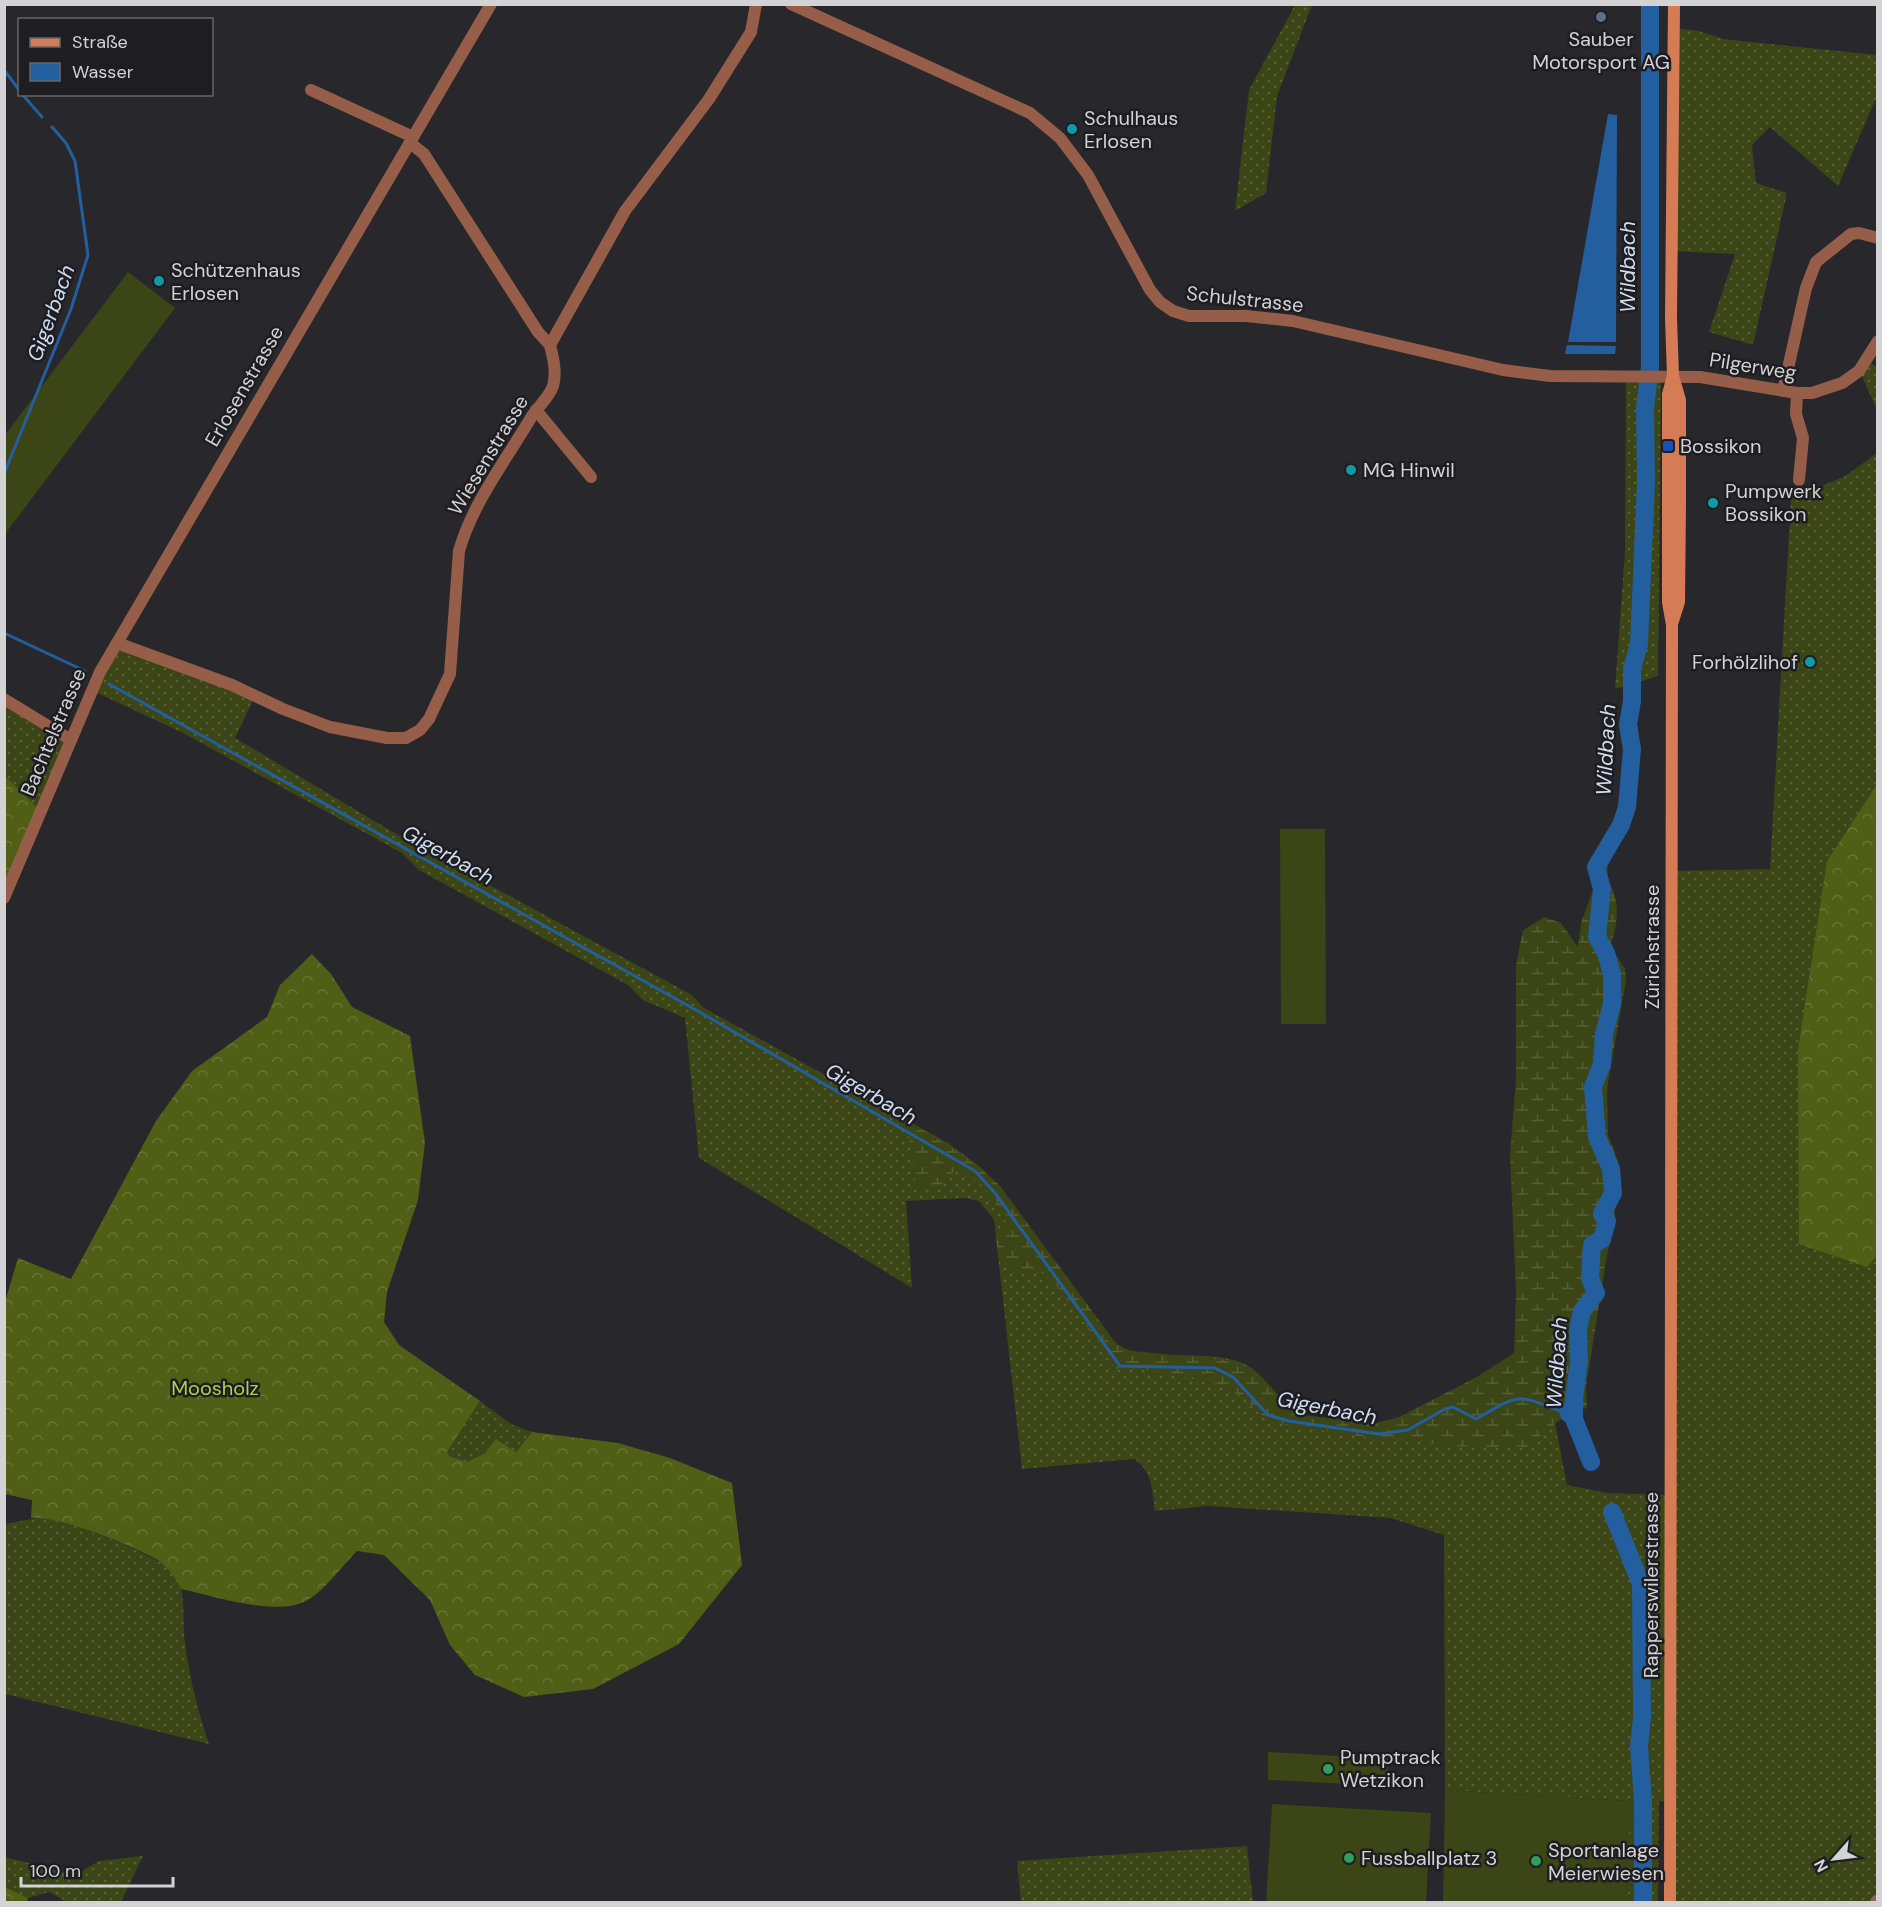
<svg xmlns="http://www.w3.org/2000/svg" width="1882" height="1907" viewBox="0 0 1882 1907" font-family="'DM Sans',sans-serif">
<style>
.grass{fill:url(#grass-dots)}
.forest{fill:url(#forest-crowns)}
.wetland{fill:url(#wetland-marsh)}
.pitch{fill:#3b4515}
.water{fill:#235f9f}
.lines{fill:none;stroke-linecap:round;stroke-linejoin:round}
.stream{stroke:#235f9f;stroke-width:3}
.river{stroke:#235f9f;stroke-width:18}
.minor{stroke:#965e48;stroke-width:12}
.tertiary{stroke:#965e48;stroke-width:12}
.secondary{stroke:#d57c57;stroke-width:12}
.service-dot{fill:#5c6f8a;stroke:#1e1d21;stroke-width:2}
.culture-dot{fill:#0f9aa8;stroke:#1e1d21;stroke-width:2}
.transit-dot{fill:#1a4fb4;stroke:#1e1d21;stroke-width:2}
.leisure-dot{fill:#2e9e5b;stroke:#1e1d21;stroke-width:2}
.labels{text-anchor:middle;stroke-width:5;stroke-linejoin:round;paint-order:stroke}
.poi-label{font-size:20px;fill:#d3d2d5;stroke:#1e1d21;text-anchor:start}
.street-label{font-size:20px;fill:#d3d2d5;stroke:#1e1d21}
.park-label{font-size:20px;fill:#b3cc51;stroke:#1e1d21}
.water-label{font-size:21px;font-style:italic;fill:#cfdef0;stroke:#1e1d21}
</style>
<defs>
<pattern id="grass-dots" width="8" height="8" patternUnits="userSpaceOnUse" patternTransform="scale(1.5)"><rect width="8" height="8" fill="#3b4515"/><path d="M2 2h.1M6 6h.1" fill="none" stroke="#565f36" stroke-width="1.8" stroke-linecap="round"/></pattern>
<pattern id="forest-crowns" width="20" height="18" patternUnits="userSpaceOnUse" patternTransform="scale(1.5)"><rect width="20" height="18" fill="#515e15"/><path d="M2 6a3 3 0 1 1 6 0M12 15a3 3 0 1 1 6 0" fill="none" stroke="#697436"/></pattern>
<pattern id="wetland-marsh" width="20" height="14" patternUnits="userSpaceOnUse" patternTransform="scale(1.5)"><rect width="20" height="14" fill="#3b4515"/><path d="M1 5h8M5 5V1M11 12h8M15 12V8" fill="none" stroke="#565f36"/></pattern>
</defs>
<rect width="100%" height="100%" fill="#28272b"/>
<!-- grass -->
<g class="grass">
<polygon points="1295,5 1312,5 1277,96 1266,193 1235,211 1249,90"/>
<polygon points="1674,28 1699,31 1723,39 1877,55 1877,96 1838,186 1770,127 1752,145 1756,183 1787,193 1753,345 1709,332 1735,254 1671,251"/>
<polygon points="1867,361 1877,367 1877,410 1861,374"/>
<polygon points="1626,376 1661,376 1658,676 1615,689 1625,551"/>
<path d="M1877 449V784L1827 861 1867 1266 1877 1255V1902H1670L1669 1802 1659 1801 1658 1902H1627L1630 1801 1445 1790 1444 1535 1391 1518 1208 1506 1155 1511C1152 1491 1153 1471 1134 1459L1022 1469 994 1220 979 1201 966 1198 906 1201 912 1288 699 1158 685 1018 643 1000 628 985 419 870 402 853 183 733 91 690 117 643 255 696 235 738 403 838 692 995 704 1008 948 1143 978 1165 1000 1186 1111 1339 1123 1348C1158 1361 1200 1350 1237 1361 1263 1369 1274 1396 1295 1411 1312 1422 1366 1425 1385 1422 1402 1419 1482 1376 1495 1365L1554 1418 1567 1485 1607 1493 1670 1495 1672 871 1770 869 1791 498 1844 477 1877 453Z"/>
<polygon points="4,699 71,740 41,811 5,776"/>
<polygon points="480,1401 511,1424 532,1432 516,1452 485,1453 467,1462 444,1455"/>
<path d="M42 1517C70 1522 160 1554 175 1575 187 1593 182 1621 185 1642 189 1677 198 1711 209 1744L5 1694V1524Z"/>
<polygon points="1247,1846 1253,1902 1021,1902 1017,1861"/>
<polygon points="143,1856 121,1902 67,1902 49,1892 28,1898 5,1887 5,1857 75,1875 99,1861"/>
</g>
<!-- forest -->
<g class="forest">
<polygon points="5,776 41,811 5,898"/>
<polygon points="1877,784 1878,1255 1867,1267 1799,1244 1798,1050 1827,861"/>
<path d="M312 954 331 974 352 1007 410 1036 425 1143 418 1200 387 1292 384 1322 399 1345 480 1401 445 1455 467 1462 485 1453 496 1439 516 1452 532 1432 618 1443 670 1458 732 1483 742 1565 679 1644 593 1689 524 1697 475 1675 450 1645 430 1600 384 1555 357 1551C343 1565 322 1594 304 1602 273 1616 214 1596 181 1589 175 1576 167 1566 154 1558 131 1545 56 1515 31 1518L32 1500 5 1494V1302L18 1258 71 1279 156 1121 192 1071 267 1017 280 985Z"/>
<polygon points="5,1887 28,1898 27,1902 5,1902"/>
</g>
<!-- wetland -->
<path class="wetland" d="M1641 682 1636 709 1638 739 1634 809 1608 866C1606 877 1610 883 1614 893 1619 909 1617 929 1610 945L1625 969 1626 980 1607 1089 1608 1135 1618 1161 1614 1228 1607 1255 1586 1387 1587 1408 1577 1411 1576 1402 1567 1401 1559 1410 1561 1419 1525 1448 1444 1446 1401 1438 1378 1439 1287 1425 1262 1416 1246 1399 1218 1384 1145 1370 1114 1369 1109 1356 1057 1286 1042 1273H1022L999 1260 996 1239 1008 1226C996 1204 981 1172 953 1172L941 1185 916 1187 907 1121C941 1140 972 1159 1000 1186L1118 1346 1132 1351 1237 1361 1256 1372 1288 1406 1302 1415 1375 1423 1397 1418 1479 1376 1514 1353 1516 1292 1510 1155 1516 1078V965L1523 930 1544 917 1561 923 1578 947 1581 923 1594 887 1590 873 1619 813 1624 766 1621 722 1627 686Z"/>
<!-- pitch -->
<g class="pitch">
<polygon points="128,272 175,308 5,534 5,435"/>
<polygon points="1280,829 1325,829 1326,1024 1281,1024"/>
<polygon points="1268,1752 1388,1759 1388,1786 1268,1780"/>
<polygon points="1445,1790 1630,1801 1627,1902 1443,1902"/>
<polygon points="1272,1804 1431,1813 1426,1902 1266,1902"/>
</g>
<!-- water -->
<g class="water">
<polygon points="1608,114 1617,115 1616,342 1568,342"/>
<polygon points="1567,345 1616,346 1615,354 1565,354"/>
<polygon points="1574,1398 1580,1419 1568,1424 1561,1419 1559,1410 1563,1403"/>
</g>
<g class="lines">
<!-- stream -->
<g class="stream">
<polyline points="4,70 20,91"/>
<polyline points="22,94 42,117"/>
<polyline points="4,474 71,309 88,255 75,161 66,143 52,127"/>
<polyline points="4,633 85,671"/>
<path d="M109 684 696 1010 975 1171 995 1193 1120 1366 1215 1368 1233 1377 1268 1415 1289 1421 1379 1434 1408 1430 1445 1409 1453 1407 1476 1419C1520 1394 1515 1393 1562 1412"/>
</g>
<!-- river -->
<g class="river">
<polyline points="1591,1462 1574,1419 1574,1398 1579,1362 1578,1330 1582,1311 1596,1293 1590,1278 1592,1245 1602,1239 1607,1221 1602,1214 1613,1193 1611,1169 1597,1137 1593,1087 1602,1064 1604,1034 1612,1004 1612,974 1606,953 1597,937 1602,889 1596,867 1621,825 1627,807 1632,749 1628,725 1632,701 1632,669 1639,644 1646,482 1645,408 1650,367 1650,4"/>
<polyline points="1612,1512 1641,1584 1642,1718 1639,1746 1643,1801 1643,1902"/>
</g>
<!-- minor -->
<g class="minor">
<polyline points="791,4 1030,113 1060,138 1088,175 1150,290 1160,302 1173,311 1189,316 1246,316 1293,321 1503,370 1550,376 1700,377 1797,393 1812,393 1842,383 1859,371 1878,341"/>
<polyline points="311,90 413,137"/>
<polyline points="410,143 424,154 538,332 550,345"/>
<polyline points="1783,391 1806,288 1816,262 1851,234 1859,233 1878,238"/>
<polyline points="1797,393 1796,414 1803,438 1799,480"/>
<polyline points="536,410 591,477"/>
<path d="M117 643 232 685 283 709 330 727 387 738H406L420 730 429 719 450 674 459 551C473 502 506 460 532 416 538 407 550 396 553 386 557 373 553 357 550 345L625 211 709 99 751 32 756 4"/>
<polyline points="4,699 71,740"/>
<polyline points="1876,1902 1878,1900"/>
</g>
<!-- tertiary -->
<polyline class="tertiary" points="4,898 100,672 491,4"/>
<!-- secondary -->
<g class="secondary">
<polyline points="1673,621 1679,602 1680,504 1680,400 1673,376 1671,318 1674,4"/>
<polyline points="1670,1902 1672,625 1668,602 1668,394 1673,376"/>
</g>
</g>
<!-- markers -->
<circle class="service-dot" cx="1601" cy="17" r="6"/>
<g class="culture-dot">
<circle cx="1072" cy="129" r="6"/>
<circle cx="159" cy="281" r="6"/>
<circle cx="1351" cy="470" r="6"/>
<circle cx="1713" cy="503" r="6"/>
<circle cx="1810" cy="662" r="6"/>
</g>
<rect class="transit-dot" x="1662" y="440" width="12" height="12" rx="3"/>
<g class="leisure-dot">
<circle cx="1328" cy="1769" r="6"/>
<circle cx="1349" cy="1858" r="6"/>
<circle cx="1536" cy="1861" r="6"/>
</g>
<g class="labels">
<!-- poi labels -->
<g class="poi-label">
<text x="1601" y="46" text-anchor="middle">Sauber<tspan x="1601" dy="23">Motorsport AG</tspan></text>
<text x="1084" y="125">Schulhaus<tspan x="1084" dy="23">Erlosen</tspan></text>
<text x="171" y="277">Schützenhaus<tspan x="171" dy="23">Erlosen</tspan></text>
<text x="1680" y="453">Bossikon</text>
<text x="1363" y="477">MG Hinwil</text>
<text x="1725" y="498">Pumpwerk<tspan x="1725" dy="23">Bossikon</tspan></text>
<text x="1798" y="669" text-anchor="end">Forhölzlihof</text>
<text x="1340" y="1764">Pumptrack<tspan x="1340" dy="23">Wetzikon</tspan></text>
<text x="1548" y="1857">Sportanlage<tspan x="1548" dy="23">Meierwiesen</tspan></text>
<text x="1361" y="1865">Fussballplatz 3</text>
</g>
<!-- street labels -->
<g class="street-label">
<text transform="translate(1245 299) rotate(6)" y="7">Schulstrasse</text>
<text transform="translate(1753 366) rotate(9)" y="7">Pilgerweg</text>
<text transform="translate(244 386) rotate(-60)" y="7">Erlosenstrasse</text>
<text transform="translate(488 455) rotate(-59)" y="7">Wiesenstrasse</text>
<text transform="translate(53 732) rotate(-67)" y="7">Bachtelstrasse</text>
<text transform="translate(1652 947) rotate(-90)" y="7">Zürichstrasse</text>
<text transform="translate(1651 1585) rotate(-90)" y="7">Rapperswilerstrasse</text>
</g>
<!-- park labels -->
<g class="park-label">
<text x="215" y="1395">Moosholz</text>
</g>
<!-- water labels -->
<g class="water-label">
<text transform="translate(1628 267) rotate(-90)" y="7">Wildbach</text>
<text transform="translate(51 313) rotate(-70)" y="7">Gigerbach</text>
<text transform="translate(1606 750) rotate(-87)" y="7">Wildbach</text>
<text transform="translate(448 855) rotate(29)" y="7">Gigerbach</text>
<text transform="translate(871 1094) rotate(30)" y="7">Gigerbach</text>
<text transform="translate(1557 1363) rotate(-86)" y="7">Wildbach</text>
<text transform="translate(1327 1408) rotate(11)" y="7">Gigerbach</text>
</g>
</g>
<!-- border -->
<rect width="1882" height="1907" fill="none" stroke="#d3d2d5" stroke-width="12"/>
<!-- legend -->
<rect x="18" y="18" width="195" height="78" fill="#1e1d21" stroke="#666569" stroke-width="1.5"/>
<rect x="30" y="38" width="30" height="9" fill="#d57c57" stroke="#666569" stroke-width="1.5"/>
<text x="72" y="48" font-size="18" fill="#d3d2d5">Straße</text>
<rect x="30" y="63" width="30" height="18" fill="#235f9f" stroke="#666569" stroke-width="1.5"/>
<text x="72" y="78" font-size="18" fill="#d3d2d5">Wasser</text>
<!-- north arrow -->
<g transform="translate(1834 1859) rotate(242)" stroke="#1e1d21" stroke-width="4.5" paint-order="stroke">
<path d="M0-4.5L10 22L0 15L-10 22Z" fill="#d3d2d5"/>
<text y="-9" font-size="16" font-weight="bold" text-anchor="middle" fill="#d3d2d5">N</text>
</g>
<!-- scale -->
<path d="M21 1877v9h152v-9" fill="none" stroke="#d3d2d5" stroke-width="3"/>
<text x="30" y="1877" font-size="18" fill="#d3d2d5" stroke="#1e1d21" stroke-width="4.5" paint-order="stroke">100 m</text>
</svg>
